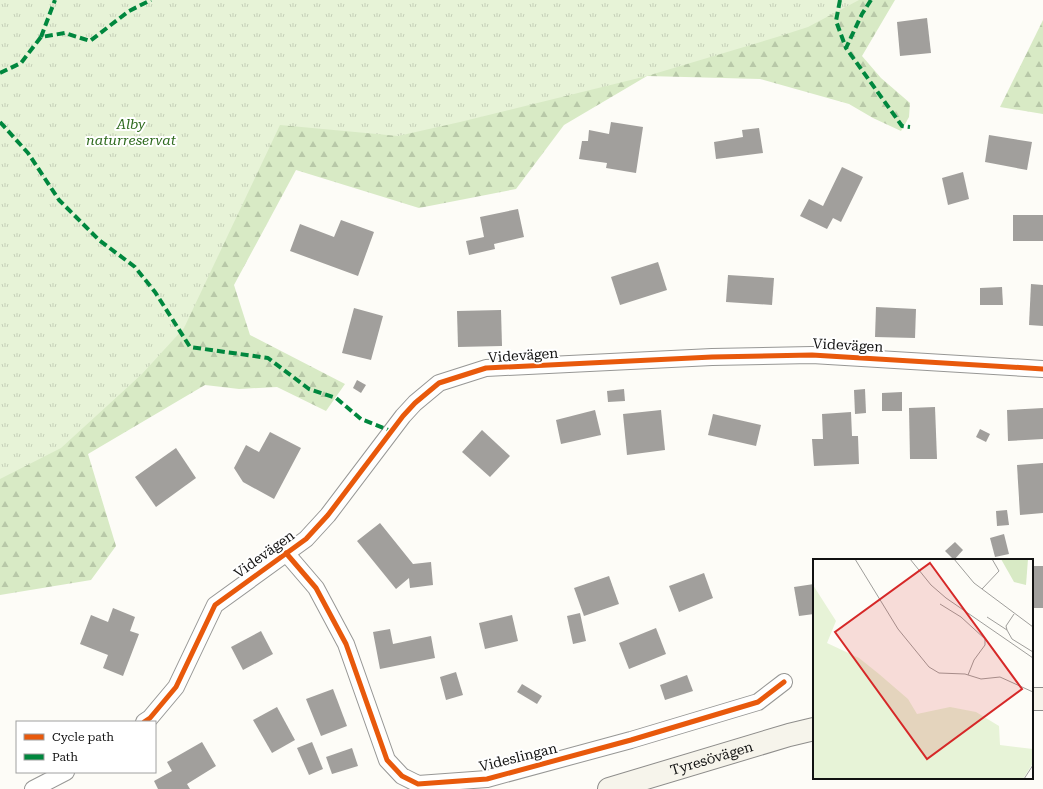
<svg xmlns="http://www.w3.org/2000/svg" width="1043" height="789" viewBox="0 0 1043 789" font-family="'Roboto Serif',serif">
<style>
.forest{fill:url(#forest-firs)}
.park{fill:url(#park-tufts)}
.building{fill:#a19f9c}
.lines{fill:none;stroke-linecap:round;stroke-linejoin:round}
.street-casing{stroke:#979795;stroke-width:18}
.secondary-casing{stroke:#8e8d8b;stroke-width:24}
.street{stroke:#fffffe;stroke-width:16}
.secondary{stroke:#f6f4eb;stroke-width:22}
.quiet{stroke:#00873e;stroke-width:4;stroke-dasharray:8 4;stroke-linecap:butt}
.cycleway-casing{stroke:#fff;stroke-width:8}
.cycleway{stroke:#e8590c;stroke-width:5}
.labels{text-anchor:middle;stroke-width:4;stroke-linejoin:round;paint-order:stroke}
.park-label{font-size:14px;font-style:italic;fill:#2f6b1f;stroke:#fff}
.street-label{font-size:14px;fill:#111;stroke:#fff}
.inset-road{fill:none;stroke:#9f9e9b;stroke-width:1}
.view{fill:#d62828;fill-opacity:0.15;stroke:#d62828;stroke-width:2}
.inset-edge{fill:none;stroke:#111;stroke-width:2}
</style>
<defs>
<pattern id="forest-firs" width="22" height="20" patternUnits="userSpaceOnUse"><rect width="22" height="20" fill="#d8eac5"/><path d="M5 1l3.5 6h-7zM16 11l3.5 6h-7z" fill="#b8c8a8"/></pattern>
<pattern id="park-tufts" width="24" height="20" patternUnits="userSpaceOnUse"><rect width="24" height="20" fill="#e7f3d7"/><path d="M3 7l-1-3M5 7V3M7 7l1-3M15 17l-1-3M17 17v-4M19 17l1-3" fill="none" stroke="#c5cfb8"/></pattern>
</defs>
<rect width="100%" height="100%" fill="#fdfcf7"/>
<!-- forest -->
<g class="forest">
<polygon points="0,0 895,0 862,56 881,78 910,103 909,117 901,131 873,118 849,104 760,79 647,76 564,125 516,189 419,208 296,170 234,285 250,335 345,384 326,411 277,387 239,389 205,385 88,454 116,546 91,580 0,595"/>
<polygon points="1043,20 1043,114 1000,107"/>
</g>
<!-- park -->
<polygon class="park" points="0,0 859,0 808,27 777,37 647,76 460,122 398,136 280,125 184,328 142,374 61,448 0,479"/>
<!-- building -->
<g class="building">
<polygon points="927,18 931,53 900,56 897,22"/>
<polygon points="611,122 643,127 636,173 606,168 607,163 579,159 582,141 588,141 589,130 609,134"/>
<polygon points="759,128 763,153 716,159 714,142 743,137 742,130"/>
<polygon points="989,135 1032,142 1027,170 985,162"/>
<polygon points="842,167 863,177 841,222 833,218 827,229 800,216 809,199 823,206"/>
<polygon points="963,172 969,199 948,205 942,178"/>
<polygon points="518,209 524,237 494,244 495,249 469,255 466,241 484,237 480,217"/>
<rect x="1013" y="215" width="30" height="26"/>
<polygon points="341,220 374,232 358,276 290,251 300,224 334,237"/>
<polygon points="658,262 667,290 620,305 611,277"/>
<polygon points="728,275 774,278 772,305 726,302"/>
<polygon points="1031,284 1043,285 1043,326 1029,325"/>
<polygon points="1002,287 1003,305 980,305 980,288"/>
<polygon points="876,307 916,309 915,338 875,337"/>
<polygon points="354,308 383,316 371,360 342,353"/>
<polygon points="501,310 502,346 458,347 457,311"/>
<polygon points="357,380 366,385 361,393 353,388"/>
<polygon points="624,389 625,401 608,402 607,391"/>
<polygon points="865,389 866,413 855,414 854,390"/>
<polygon points="902,392 902,411 882,411 882,393"/>
<polygon points="935,407 937,459 910,459 909,408"/>
<polygon points="1043,408 1043,439 1008,441 1007,410"/>
<polygon points="595,410 601,435 561,444 556,420"/>
<polygon points="661,410 665,450 627,455 623,414"/>
<polygon points="851,412 852,436 858,436 859,464 814,466 812,439 823,439 822,414"/>
<polygon points="713,414 761,425 756,446 708,435"/>
<polygon points="980,429 990,434 986,442 976,437"/>
<polygon points="482,430 510,456 490,477 462,452"/>
<polygon points="270,432 301,448 274,499 243,482 234,468 246,445 259,452"/>
<polygon points="176,448 196,478 156,507 135,477"/>
<polygon points="1043,463 1043,513 1020,515 1017,465"/>
<polygon points="1007,510 1009,525 997,526 996,511"/>
<polygon points="380,523 413,564 431,562 433,585 410,588 409,578 396,589 357,541"/>
<polygon points="1004,534 1009,554 995,557 990,538"/>
<polygon points="955,542 963,550 954,560 945,551"/>
<rect x="1032" y="566" width="11" height="42"/>
<polygon points="704,573 713,598 679,612 669,586"/>
<polygon points="609,576 619,604 584,616 574,588"/>
<polygon points="814,584 814,614 799,616 794,587"/>
<polygon points="113,608 135,617 130,631 139,634 123,676 103,668 108,655 80,644 91,615 108,622"/>
<polygon points="580,613 586,641 573,644 567,616"/>
<polygon points="512,615 518,641 485,649 479,623"/>
<polygon points="656,628 666,654 629,669 619,643"/>
<polygon points="390,629 393,644 431,636 435,658 380,669 373,632"/>
<polygon points="261,631 273,654 243,670 231,647"/>
<polygon points="456,672 463,695 446,700 440,677"/>
<polygon points="687,675 693,691 665,700 660,685"/>
<polygon points="522,684 542,696 537,704 517,692"/>
<polygon points="333,689 347,726 321,736 306,699"/>
<polygon points="277,707 295,740 272,753 253,720"/>
<polygon points="202,742 216,766 187,784 190,789 158,789 154,781 172,771 167,762"/>
<polygon points="312,742 323,769 309,775 297,748"/>
<polygon points="352,748 358,766 332,774 326,757"/>
</g>
<g class="lines">
<!-- street casing -->
<g class="street-casing">
<g id="street">
<polyline points="286,553 316,588 346,644 387,760 402,776 418,784 487,779 631,740 758,702 784,682"/>
<polyline points="144,722 150,718 176,687 215,605 306,539 328,515 403,416 415,403 439,383 486,368 712,357 812,355 1043,369"/>
<polyline points="33,789 66,772"/>
</g>
</g>
<!-- secondary casing -->
<g class="secondary-casing">
<g id="secondary">
<polyline points="1032,699 1043,699"/>
<path id="s1" d="M609 789 789 735 814 729"/>
</g>
</g>
<!-- street -->
<use href="#street" class="street"/>
<!-- secondary -->
<use href="#secondary" class="secondary"/>
<!-- quiet -->
<g class="quiet">
<polyline points="840,0 836,21 846,48"/>
<polyline points="871,0 862,14 846,48 902,126 910,127"/>
<polyline points="41,37 55,0"/>
<polyline points="0,73 21,63 41,37 65,33 90,41 129,11 151,0"/>
<polyline points="0,122 28,153 59,200 99,240 135,267 155,292 190,347 268,358 309,389 336,398 361,419 391,431"/>
</g>
<!-- cycleway casing -->
<g class="cycleway-casing">
<g id="cycleway">
<polyline points="286,553 316,588 346,644 387,760 402,776 418,784 487,779 631,740 758,702 784,682"/>
<polyline points="144,722 150,718 176,687 215,605 306,539 328,515 403,416 415,403 439,383 486,368 712,357 812,355 1043,369"/>
</g>
</g>
<!-- cycleway -->
<use href="#cycleway" class="cycleway"/>
</g>
<g class="labels">
<!-- park labels -->
<g class="park-label">
<text x="131" y="129">Alby<tspan x="131" dy="16">naturreservat</tspan></text>
</g>
<!-- street labels -->
<g class="street-label">
<text transform="translate(848 345) rotate(3)" y="5">Videvägen</text>
<text transform="translate(523 355) rotate(-4)" y="5">Videvägen</text>
<text transform="translate(264 554) rotate(-36)" y="5">Videvägen</text>
<text transform="translate(518 757) rotate(-14)" y="5">Videslingan</text>
<text dy="5" stroke="none"><textPath href="#s1" startOffset="107">Tyresövägen</textPath></text>
</g>
</g>
<!-- overview -->
<g transform="translate(813 559)">
<rect width="220" height="220" fill="#fdfcf7"/>
<path d="M188 0H215L213 26 201 23Z" fill="#d8eac5"/>
<path d="M0 26 23 62 14 84 46 99 66 115 95 140 104 155 137 148 163 153 186 167 187 186 220 190V204L210 220H0Z" fill="#e7f3d7"/>
<path class="inset-road" d="M42 0 85 70 116 108 126 114 152 115 168 120 187 118 220 133M97 0 118 26 133 39 220 99M141 0 161 24 220 68M169 30 186 12 179 0M127 45 148 58 172 80V86L161 101 155 116M174 58 194 71 199 80 220 93M194 71 193 67 201 55M211 220 220 206"/>
<path class="view" d="M117 4 209 130 114 200 22 73Z"/>
<rect width="220" height="220" class="inset-edge"/>
</g>
<!-- legend -->
<rect x="16" y="721" width="140" height="52" fill="#ffffff" stroke="#a0a0a0"/>
<rect x="24" y="734" width="20" height="6" fill="#e8590c" stroke="#a0a0a0"/>
<text x="52" y="741" font-size="12" fill="#111111">Cycle path</text>
<rect x="24" y="754" width="20" height="6" fill="#00873e" stroke="#a0a0a0"/>
<text x="52" y="761" font-size="12" fill="#111111">Path</text>
</svg>
